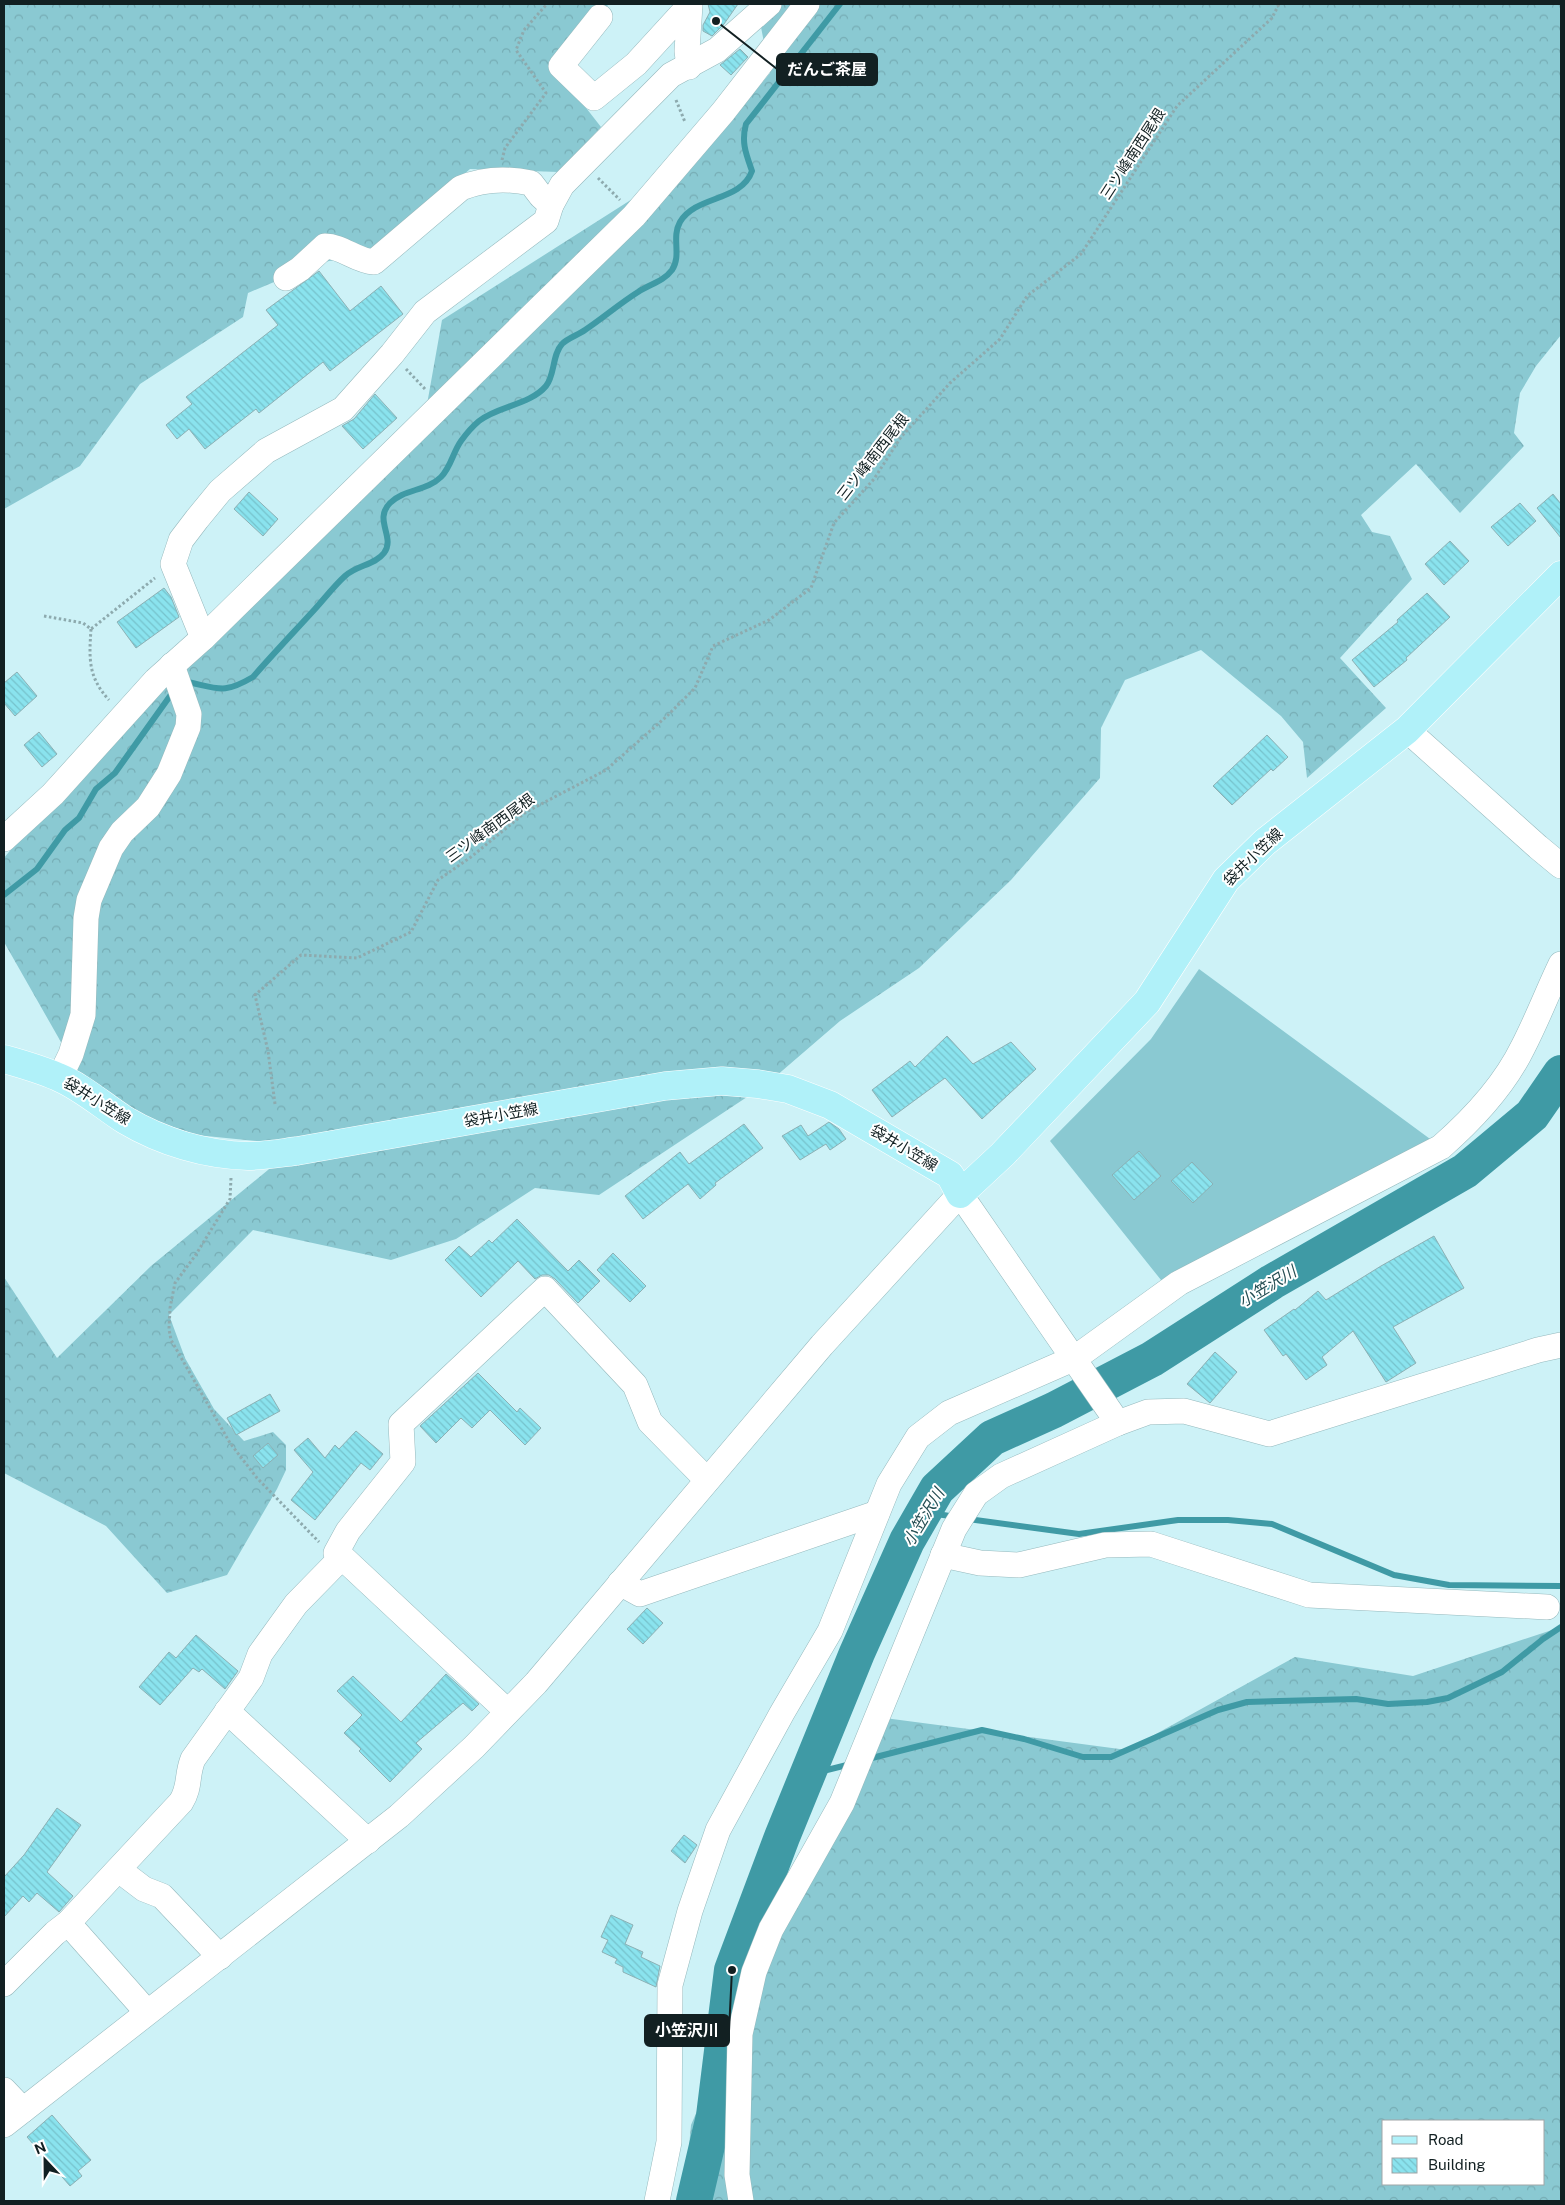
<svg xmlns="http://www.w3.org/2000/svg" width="1565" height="2205" viewBox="0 0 1565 2205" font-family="'Public Sans','Noto Sans JP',sans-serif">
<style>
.grass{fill:#8ac9d2}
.forest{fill:url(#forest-crowns);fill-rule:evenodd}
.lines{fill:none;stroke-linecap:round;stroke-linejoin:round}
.stream{stroke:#3f9aa5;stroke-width:6}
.river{stroke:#3f9aa5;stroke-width:36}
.building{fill:url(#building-back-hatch);stroke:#8cb0b4}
.minor-casing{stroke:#95b9bd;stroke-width:26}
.major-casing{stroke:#fff;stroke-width:29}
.path{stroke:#8daaae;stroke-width:3;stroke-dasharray:2.5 2.5;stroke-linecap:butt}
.minor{stroke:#fff;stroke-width:25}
.major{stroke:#b0f1f9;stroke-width:28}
.labels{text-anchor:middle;stroke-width:4;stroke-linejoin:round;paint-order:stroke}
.street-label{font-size:15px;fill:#122022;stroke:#fff}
.water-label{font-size:16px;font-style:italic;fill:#244d52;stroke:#fff}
.leader{fill:none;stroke:#122022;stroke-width:2}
.callout-dot{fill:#122022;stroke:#fff;stroke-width:2}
.callout{fill:#122022;stroke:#122022;stroke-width:2}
.callout-label{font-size:16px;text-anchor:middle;font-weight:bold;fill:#fff}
</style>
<defs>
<pattern id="forest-crowns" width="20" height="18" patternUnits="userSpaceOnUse" patternTransform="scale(1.25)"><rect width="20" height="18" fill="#8ac9d2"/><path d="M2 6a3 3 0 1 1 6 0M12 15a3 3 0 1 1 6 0" fill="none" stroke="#76acb4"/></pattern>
<pattern id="building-back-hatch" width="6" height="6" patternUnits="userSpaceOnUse" patternTransform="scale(1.25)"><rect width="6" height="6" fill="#8ae3ee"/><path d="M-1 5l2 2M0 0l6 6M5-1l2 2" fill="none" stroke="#76c2cc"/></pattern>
</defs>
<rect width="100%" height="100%" fill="#cdf2f7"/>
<!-- grass -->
<polygon class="grass" points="1199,969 1441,1147 1169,1290 1050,1141 1151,1039"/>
<!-- forest -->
<g class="forest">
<polygon points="4,4 610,4 585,19 551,63 601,127 559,172 470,169 376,252 319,263 248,293 243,317 140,384 80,466 4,509"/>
<polygon points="779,4 1561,4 1561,335 1536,366 1520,393 1514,433 1524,446 1460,513 1416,464 1361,515 1372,532 1390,536 1412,579 1340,658 1386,708 1307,778 1303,742 1281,716 1201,650 1125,680 1101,728 1100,778 1011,880 919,968 840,1021 768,1083 599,1195 535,1188 456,1239 391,1260 253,1230 169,1315 185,1358 214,1409 244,1441 273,1432 286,1445 286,1470 277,1489 227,1575 167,1593 106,1526 4,1473 4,1277 57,1358 151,1266 274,1165 266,1142 196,1135 129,1112 78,1072 4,942 4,858 138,693 426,410 442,320 703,154 770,73 760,22"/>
<path d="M1561 1627V2201H684L691 2125 742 2007 877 1717 1127 1750 1295 1657 1413 1676ZM1384 2121H1544V2184H1384Z"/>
</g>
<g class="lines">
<!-- stream -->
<g class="stream">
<path d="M184 685 188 682C220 689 224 694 253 677 273 654 294 632 315 609 325 598 334 586 345 576 357 565 375 565 384 553 396 537 373 520 390 503 404 489 427 491 441 477 451 467 453 452 461 441 466 434 473 426 479 421 498 406 530 405 546 386 555 375 552 355 562 344 568 338 578 335 585 330 603 318 619 304 638 292 650 284 663 282 672 270 682 255 671 238 680 222 696 195 741 202 752 171 746 154 741 142 746 124L840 4"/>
<polyline points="4,895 37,869 65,830 79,818 96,789 115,773 175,689"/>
<polyline points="924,1512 956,1517"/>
<polyline points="968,1519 1079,1534 1178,1520 1228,1520 1272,1524 1394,1575 1449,1585 1561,1586"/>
<polyline points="868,1759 982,1730 1024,1739 1083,1757 1111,1757 1218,1710 1247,1702 1356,1699 1388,1704 1427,1702 1448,1698 1502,1672 1543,1639 1561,1627"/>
<polyline points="807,1775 851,1764"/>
</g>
<!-- river -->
<polyline class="river" points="694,2201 714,2116 732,1970 782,1837 857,1653 907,1541 937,1489 992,1438 1054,1410 1152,1359 1272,1282 1465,1171 1532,1115 1561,1073"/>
</g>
<!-- building -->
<g class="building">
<polygon points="708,4 738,4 724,24 712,36 703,31 703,25 710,12"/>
<polygon points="740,49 748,57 731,75 720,65"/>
<polygon points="319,271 350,311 381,286 403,314 330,371 323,362 259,413 256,409 205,449 189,429 177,439 166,425 192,404 186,397 278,325 266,310"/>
<polygon points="375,394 397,418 363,449 342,426 354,419"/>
<polygon points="249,492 278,519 263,536 234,509"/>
<polygon points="1553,494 1561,504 1561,538 1537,508"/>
<polygon points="1520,503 1536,521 1508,546 1491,527"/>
<polygon points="1450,541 1469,561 1444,585 1425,564"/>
<polygon points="164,588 171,597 179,617 136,648 117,622"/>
<polygon points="1427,593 1450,617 1406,658 1407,660 1374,687 1352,660 1398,622 1397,620"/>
<polygon points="17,672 37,696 15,716 4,703 4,683"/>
<polygon points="39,732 57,754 42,767 24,745"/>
<polygon points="1267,735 1288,757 1273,771 1271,769 1232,805 1213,786"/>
<polygon points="947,1036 973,1064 1011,1042 1036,1069 982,1119 945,1078 892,1117 872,1090 910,1061 915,1067"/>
<polygon points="829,1122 839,1129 846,1139 830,1150 826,1144 800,1160 782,1136 801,1125 808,1136"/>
<polygon points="744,1124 763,1148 715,1183 716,1185 700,1199 688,1184 643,1219 625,1196 680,1152 689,1164"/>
<polygon points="1139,1151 1161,1176 1134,1200 1112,1175"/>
<polygon points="1192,1162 1213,1184 1193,1203 1171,1181"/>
<polygon points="517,1219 568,1271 579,1260 600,1281 578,1303 555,1279 549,1275 542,1275 535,1279 518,1261 481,1297 445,1260 459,1246 471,1257 489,1240 492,1243"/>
<polygon points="1434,1236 1464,1288 1393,1327 1416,1363 1386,1382 1353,1331 1322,1357 1327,1365 1306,1380 1286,1354 1283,1356 1264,1330 1294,1309 1295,1310 1318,1291 1326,1300 1381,1266"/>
<polygon points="613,1253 646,1286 630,1302 597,1270"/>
<polygon points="1215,1352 1237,1372 1210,1403 1187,1384"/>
<polygon points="478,1373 517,1412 520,1408 541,1428 525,1445 490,1410 472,1428 461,1418 436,1443 420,1426"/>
<polygon points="270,1394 280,1411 236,1435 227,1418"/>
<polygon points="356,1431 383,1454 370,1470 361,1463 315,1520 291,1500 313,1472 294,1450 308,1438 325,1458 335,1445 339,1449"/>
<polygon points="268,1443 278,1455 263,1468 253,1456"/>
<polygon points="647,1608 663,1623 643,1644 627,1629"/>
<polygon points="196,1635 238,1671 225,1689 202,1669 199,1672 193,1668 160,1705 139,1687 169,1652 176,1658"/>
<polygon points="446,1674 479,1704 472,1711 463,1703 416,1743 422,1749 390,1782 359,1751 361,1749 344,1733 362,1715 337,1691 353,1676 401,1722"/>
<polygon points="57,1808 81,1825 47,1872 73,1896 59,1912 37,1893 29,1902 23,1896 4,1917 4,1877 24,1855"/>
<polygon points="684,1835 697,1845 685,1863 671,1851"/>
<polygon points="611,1915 633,1925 625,1944 643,1952 641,1957 660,1966 656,1987 623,1972 623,1967 615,1963 617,1959 602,1952 608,1940 601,1937"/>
<polygon points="52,2115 91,2160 78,2171 82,2176 70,2186 27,2137"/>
</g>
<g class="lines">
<!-- minor casing -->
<g class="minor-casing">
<g id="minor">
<polyline points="600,17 561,66 594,98 636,64 690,5 687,51 689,67"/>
<path d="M286 278 300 269 325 246C342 246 356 261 374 262L461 188C483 179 507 178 531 183L541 196 551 205"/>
<polyline points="203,638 173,564 181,540 197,519 220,491 266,451 343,409 392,354 425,312 546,221 551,205 562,185 671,75 717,50 769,4"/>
<polyline points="1407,730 1538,847 1561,866"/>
<polyline points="4,839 53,794 156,680 203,638 634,216 723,112 807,4"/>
<polyline points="60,1077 71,1054 83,1015 86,918 89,900 111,848 122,832 148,807 169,774 188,727 189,714 172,665"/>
<polyline points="943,1555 980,1563 1019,1565 1105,1545 1151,1544 1309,1595 1547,1607"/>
<polyline points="620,1583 640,1594 877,1513"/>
<polyline points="227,1711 368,1841"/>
<polyline points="507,1711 342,1557 336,1553 348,1531 403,1462 401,1424 545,1289 635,1385 650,1422 707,1480"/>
<polyline points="119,1870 144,1889 162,1896 220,1957"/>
<polyline points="68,1923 147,2012"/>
<path d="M4 1984 55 1933 68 1923 181 1802C191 1786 186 1776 193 1759L251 1678 260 1654 296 1604 342 1557"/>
<polyline points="4,2090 23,2110"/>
<polyline points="4,2125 399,1816 474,1747 536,1683 822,1345 960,1194 1118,1423"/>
<path d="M657 2201 669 2142 670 1985 690 1911 718 1830 782 1713 830 1631 889 1484 918 1437 949 1413 1075 1358 1179 1283 1441 1147C1473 1119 1504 1086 1523 1047 1537 1020 1548 991 1561 964"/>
<polyline points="741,2201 737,2175 740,2034 754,1972 771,1929 842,1803 954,1529 976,1494 1001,1476 1118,1423 1148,1412 1184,1411 1269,1434 1538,1350 1561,1345"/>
</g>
</g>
<!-- major casing -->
<g class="major-casing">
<path id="major" d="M4 1059C22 1064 40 1069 58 1077 82 1087 103 1106 125 1120 162 1142 206 1155 248 1156 264 1156 281 1153 297 1151L665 1086 722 1081 758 1084 788 1089 830 1105 950 1175 960 1194 1003 1154 1147 1002 1226 880 1265 842 1407 730 1561 575"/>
</g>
<!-- path -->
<g class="path">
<polyline points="676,100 685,122"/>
<polyline points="502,160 505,148 546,93 516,50 524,30 547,4"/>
<polyline points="598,178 620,200"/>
<polyline points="406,369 426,390"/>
<polyline points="44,616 83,623 91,629 155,578"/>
<path d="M91 629C89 659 88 677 109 700"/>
<polyline points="275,1104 268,1051 255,995 301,955 357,958 411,932 438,880 471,857 526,812 606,770 667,716 695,688 713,646 769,620 811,588 834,523 874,479 901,437 950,383 1000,339 1027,296 1081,254 1177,106 1272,18 1279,4"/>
<polyline points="231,1178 230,1199 195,1256 175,1283 170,1308 169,1329 171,1340 230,1443 257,1478 319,1542"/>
</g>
<!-- minor -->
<use href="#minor" class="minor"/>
<!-- major -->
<use href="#major" class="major"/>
</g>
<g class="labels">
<!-- street labels -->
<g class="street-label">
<text transform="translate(1133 154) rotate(-57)" y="5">三ツ峰南西尾根</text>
<text transform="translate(873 457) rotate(-52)" y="5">三ツ峰南西尾根</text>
<text transform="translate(490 828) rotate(-36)" y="5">三ツ峰南西尾根</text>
<text transform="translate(1253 857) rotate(-44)" y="5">袋井小笠線</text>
<text transform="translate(97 1101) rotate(32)" y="5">袋井小笠線</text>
<text transform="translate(501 1115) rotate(-10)" y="5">袋井小笠線</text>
<text transform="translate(904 1148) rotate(31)" y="5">袋井小笠線</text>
</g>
<!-- water labels -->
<g class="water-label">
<text transform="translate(1267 1286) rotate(-31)" y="6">小笠沢川</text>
<text transform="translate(923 1517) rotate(-59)" y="6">小笠沢川</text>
</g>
</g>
<!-- callouts -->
<path class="leader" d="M716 21L777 69M732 1970L729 2031"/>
<g class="callout-dot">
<circle cx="716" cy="21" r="5"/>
<circle cx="732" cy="1970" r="5"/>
</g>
<g class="callout">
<rect x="777" y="54" width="100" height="31" rx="5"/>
<rect x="645" y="2015" width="84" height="31" rx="5"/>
</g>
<g class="callout-label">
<text x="827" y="75">だんご茶屋</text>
<text x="687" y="2036">小笠沢川</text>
</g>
<!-- border -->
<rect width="1565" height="2205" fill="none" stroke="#122022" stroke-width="10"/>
<!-- legend -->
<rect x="1382" y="2120" width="162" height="65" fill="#ffffff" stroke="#a0a6a7"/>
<rect x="1392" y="2136" width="25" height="8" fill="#b0f1f9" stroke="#a0a6a7"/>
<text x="1428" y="2145" font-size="15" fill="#122022">Road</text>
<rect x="1392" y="2158" width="25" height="15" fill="url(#building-back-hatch)" stroke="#a0a6a7"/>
<text x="1428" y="2170" font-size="15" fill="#122022">Building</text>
<!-- north arrow -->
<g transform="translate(45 2160) rotate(338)" stroke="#ffffff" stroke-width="4" paint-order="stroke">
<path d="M0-4L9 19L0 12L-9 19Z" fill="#122022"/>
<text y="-8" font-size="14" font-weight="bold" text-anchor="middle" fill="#122022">N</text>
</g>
</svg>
